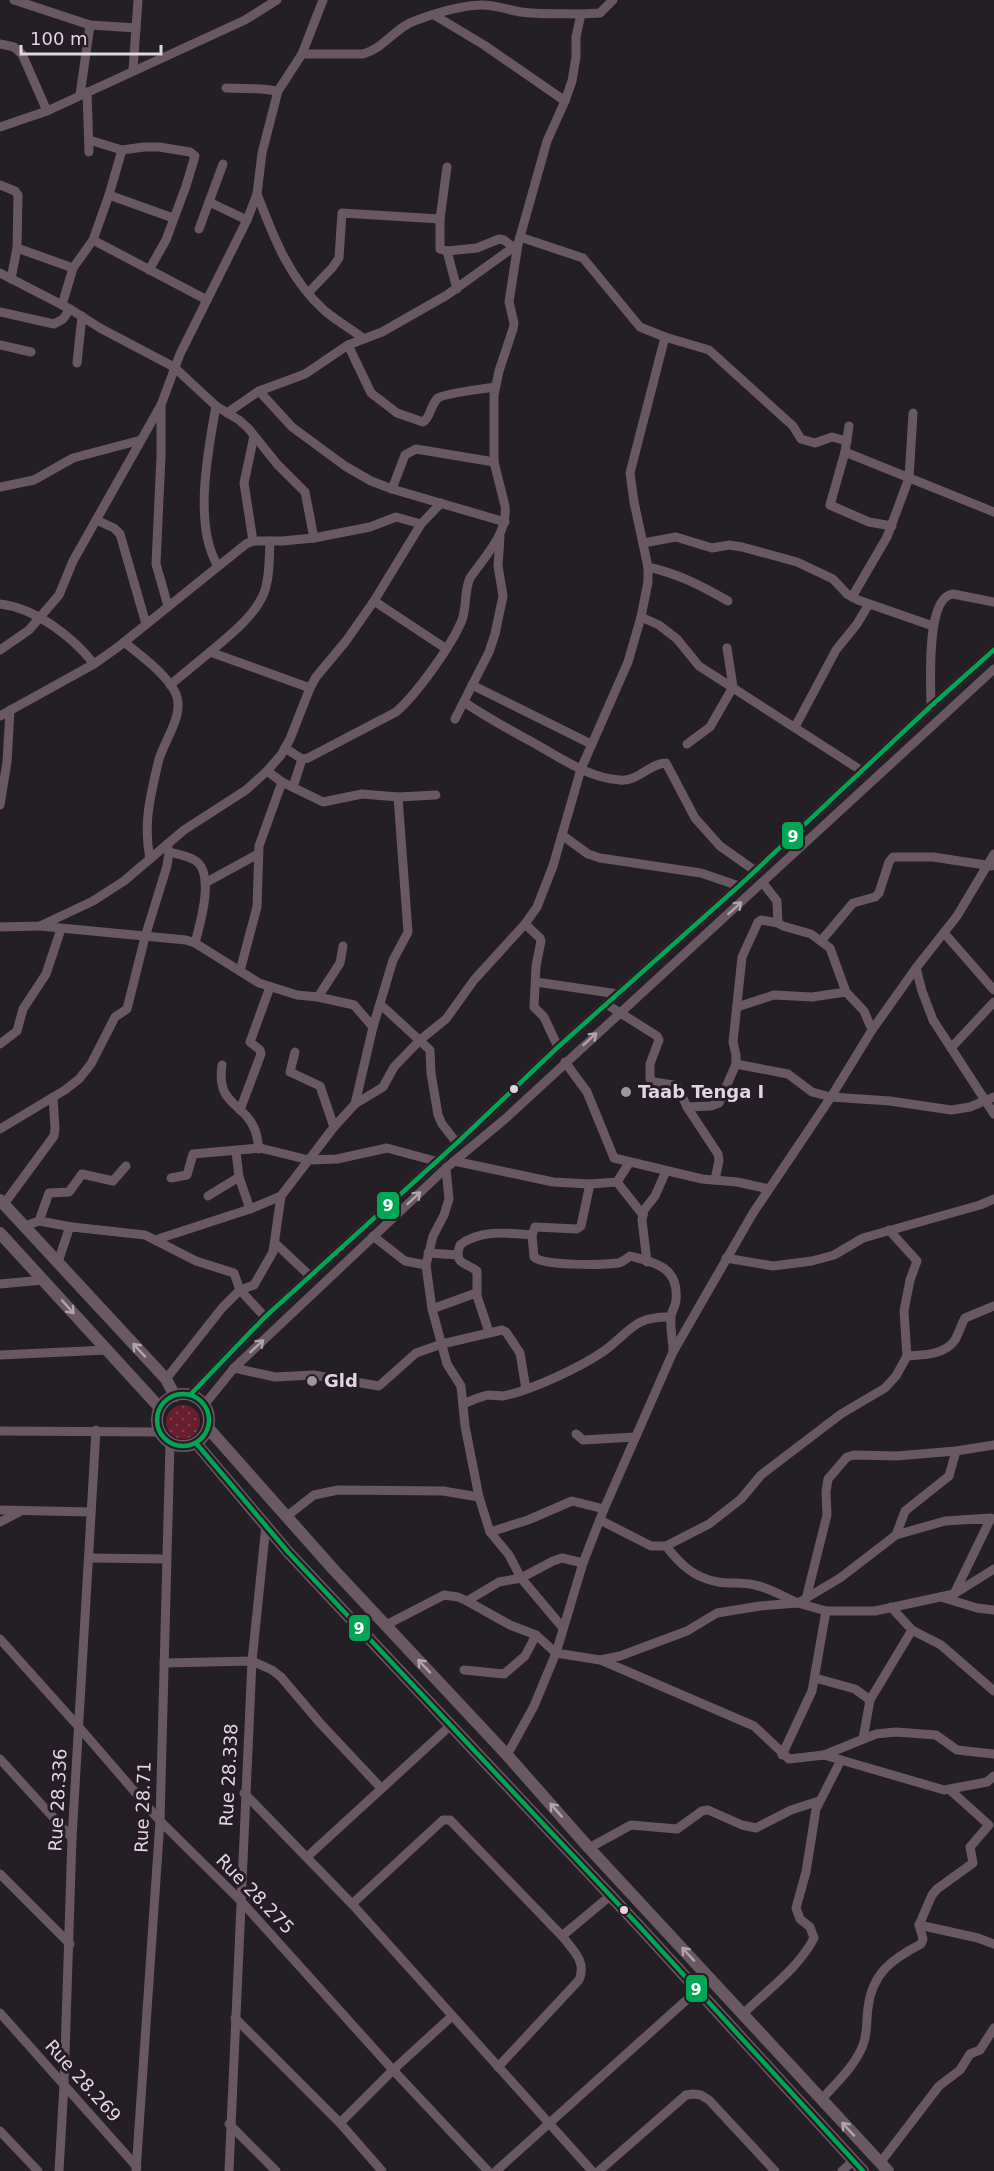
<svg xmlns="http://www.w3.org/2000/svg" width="994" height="2171" viewBox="0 0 994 2171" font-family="'DejaVu Sans',sans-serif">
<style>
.green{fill:url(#green-dots)}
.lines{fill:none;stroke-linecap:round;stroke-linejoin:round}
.minor{stroke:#695861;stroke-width:9}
.major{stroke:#6a5863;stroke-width:12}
.bus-1-casing{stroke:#271b28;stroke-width:9}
.bus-1{stroke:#00a651;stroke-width:4.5}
.oneway{stroke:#b0a4ad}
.bus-dot{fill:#dfd7df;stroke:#271b28;stroke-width:2}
.poi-dot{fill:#9e969e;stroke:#271b28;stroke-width:2}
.labels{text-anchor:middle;stroke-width:6;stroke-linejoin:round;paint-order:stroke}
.poi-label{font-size:18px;font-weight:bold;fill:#dfd7df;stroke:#271b28;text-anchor:start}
.street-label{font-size:18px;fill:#dfd7df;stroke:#271b28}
.line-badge{stroke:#271b28;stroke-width:2}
.badge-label{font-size:16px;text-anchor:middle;font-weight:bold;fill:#fff}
</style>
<defs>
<pattern id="green-dots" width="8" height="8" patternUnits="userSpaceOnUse" patternTransform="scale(1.5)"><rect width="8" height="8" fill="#681e2f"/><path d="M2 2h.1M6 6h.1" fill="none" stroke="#7d3e4d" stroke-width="1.8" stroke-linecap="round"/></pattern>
</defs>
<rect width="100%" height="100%" fill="#241e25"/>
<!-- green -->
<circle class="green" cx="183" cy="1422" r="17"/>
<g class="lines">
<!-- minor -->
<g class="minor">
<polyline points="14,0 90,25 136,28"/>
<polyline points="434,15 484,45 565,101"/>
<polyline points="0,44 14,47 22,54 47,111"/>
<path d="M302 54H363C385 48 395 27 417 20 436 13 459 6 480 5 494 4 507 10 521 12 540 15 561 13 581 14"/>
<polyline points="133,70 138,0"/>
<polyline points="226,88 262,89 278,91"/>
<polyline points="87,92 89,152"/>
<polyline points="80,95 90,25"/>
<polyline points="0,127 47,111 245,20 277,0"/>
<polyline points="89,140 122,150 144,147 159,147 190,152 195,156 186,186 166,240 149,270"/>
<polyline points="447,167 440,219 440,249 447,251 477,248 499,239 504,240 513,247"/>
<polyline points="0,185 15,191 18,195 17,248"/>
<path d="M257 194C274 238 289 279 325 311 337 321 351 329 363 338"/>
<polyline points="109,195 173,218"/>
<polyline points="209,202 247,220"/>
<polyline points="199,229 223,164"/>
<polyline points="520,237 583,258 640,327 665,337 709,350 793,426 801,439 815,443 832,437 847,441"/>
<polyline points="93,240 207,300"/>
<polyline points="447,251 457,289"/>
<polyline points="0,273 70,309 100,328 174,367 216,406 239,420 248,428 277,464 305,492 314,538"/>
<polyline points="11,279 17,248 73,268"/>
<polyline points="308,293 332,268 339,258 342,213 440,219"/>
<polyline points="62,305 73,268 93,240 109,195 122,150"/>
<polyline points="0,312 54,324 63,319 70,309"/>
<polyline points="0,345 31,352"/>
<path d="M348 345 371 393 397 413 423 422C431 417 430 405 438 398 445 393 484 389 495 387"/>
<polyline points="77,363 82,316"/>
<polyline points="259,391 292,427 345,466 371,481 392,489 505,522"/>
<path d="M216 406C208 451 193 526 218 566"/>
<polyline points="227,413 259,391 305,374 348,345 382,332 447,295 518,244"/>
<polyline points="849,426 845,452 830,505 869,522 892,526"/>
<polyline points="845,452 994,512"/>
<polyline points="0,487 34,480 73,458 141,440"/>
<polyline points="392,489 405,455 416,449 494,462"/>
<polyline points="441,503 421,524 374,601 445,648"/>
<polyline points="96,520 114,528 120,534 146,624"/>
<polyline points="253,541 244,483 254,436"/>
<polyline points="643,543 676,537 712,548 729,545 742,547 797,562 833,579 847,594 858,600 933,626"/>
<path d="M648 567C679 574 700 585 728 601"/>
<polyline points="852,597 887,537 909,478 913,413"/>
<path d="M0 604C35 608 72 636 94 664"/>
<polyline points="168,606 156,564 161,456 161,405 180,354 247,220 257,194 262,153 278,91 302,54 323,0"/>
<polyline points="641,617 659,625 677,639 699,666 862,771"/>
<path d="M124 642C140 655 168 675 176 694 185 716 163 741 158 763 150 798 143 824 150 859"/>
<polyline points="0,650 29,630 59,595 73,561 161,405"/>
<path d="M210 652C229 636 254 617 264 593 270 577 269 558 270 541"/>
<polyline points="170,685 210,652 310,688"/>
<polyline points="472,685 591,744"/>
<path d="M464 702C486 717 508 729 532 742 559 757 588 778 620 780 638 782 650 763 666 763L695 818 720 846 754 870"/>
<path d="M931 706C931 685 925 597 953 594L994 602"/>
<polyline points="0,716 94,664 118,647 246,544 253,541 282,541 314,538 370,527 396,517 421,524"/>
<polyline points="455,719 489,652 495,634 503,596 498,566 500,537"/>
<polyline points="795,727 836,650 857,624 869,604"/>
<polyline points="687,744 710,727 733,687 727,648"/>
<path d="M285 748 302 759 308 758 396 712C416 695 452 645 462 620 467 606 464 591 470 578 485 556 508 534 505 506L494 462V395L499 371 513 329 514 323 509 302 518 244 547 141 565 101 572 81 576 57V37L581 14 600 13 613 0"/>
<polyline points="267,771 282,782 323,802 362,794 398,797 436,795"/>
<polyline points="293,787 302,759"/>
<polyline points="0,805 7,762 10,710"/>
<polyline points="562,835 588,854 600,858 701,873 739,886"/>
<polyline points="205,883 258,854"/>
<polyline points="763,883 777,901 778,923 783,926 811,934 830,948 846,992 864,1011 872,1030"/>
<polyline points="525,924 540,938 541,941 536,966 534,1007 544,1017 558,1047"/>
<path d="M40 926 186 940 195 943C200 924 215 875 196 861 189 856 177 854 169 852"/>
<polyline points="0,927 40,926 93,901 124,881 184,830 246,790 267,771 281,755 290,739 310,688 316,677 346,641 374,601"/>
<polyline points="945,934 994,990"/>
<polyline points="821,941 853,903 875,897 879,893 889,862 893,857 933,857 992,866"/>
<polyline points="195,943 259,983 297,995 318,997 354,1005 373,1027"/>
<polyline points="916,968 922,991 933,1020 994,1114"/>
<polyline points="240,971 257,907 259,846 282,782"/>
<polyline points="536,982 618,994"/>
<polyline points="318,997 340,963 343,946"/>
<polyline points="380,1004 430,1050 431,1073 438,1115 442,1124 457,1143"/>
<polyline points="606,1004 657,1036 659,1040 650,1064 650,1079 654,1082 673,1085 679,1089 687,1107 718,1154 719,1160 715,1180"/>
<polyline points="737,1007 774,995 812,997 846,992"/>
<polyline points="0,1044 17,1031 23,1009 46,974 61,929"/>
<polyline points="951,1048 994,1002"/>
<polyline points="295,1052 290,1072 320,1086 334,1127"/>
<polyline points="565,1062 587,1092 614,1158 702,1179 737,1182 769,1189"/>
<polyline points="736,1064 736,1055 733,1042 742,957 758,922 761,920 778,923"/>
<path d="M222 1065C216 1106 244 1102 255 1130 257 1135 258 1143 259 1149"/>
<polyline points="355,1104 373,1027 393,960 408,932 398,797"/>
<polyline points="687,1107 711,1106 719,1103 736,1064 788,1074 812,1092 831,1097 890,1101 951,1110 970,1107 994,1097"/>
<polyline points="240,1110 261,1054 260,1050 250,1042 270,987"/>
<polyline points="0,1129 65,1090 79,1079 91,1064 115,1017 127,1009 145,937 167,866 169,852 167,844"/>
<polyline points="236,1152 239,1177 250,1209"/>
<polyline points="454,1161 553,1182 590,1184 617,1182 629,1163"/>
<polyline points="446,1168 449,1199 444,1215 433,1236 426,1265 432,1309 447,1364 461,1386 465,1426 479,1497 490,1532 509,1555 521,1578 563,1628"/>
<polyline points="171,1178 187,1175 193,1154 260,1148 309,1160 337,1159 387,1148 435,1161"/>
<polyline points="617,1182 643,1215"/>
<path d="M590 1184 581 1226 577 1229 535 1227 532 1235 534 1257C543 1266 603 1265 618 1263 623 1262 626 1259 630 1256 656 1263 679 1267 676 1300 676 1306 671 1311 671 1318 670 1328 673 1341 673 1351"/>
<polyline points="208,1196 239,1177"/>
<polyline points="4,1204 54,1136 55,1128 53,1097"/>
<polyline points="39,1221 72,1227"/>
<polyline points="25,1226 39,1221 49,1193 69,1192 82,1174 113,1181 126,1166"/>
<polyline points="373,1236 405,1261 426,1265"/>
<polyline points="155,1240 250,1209 281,1196 334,1127 355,1104 383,1087 394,1067 420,1040 446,1019 474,980 525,924 537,907 553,866 581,769 628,662 641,617 648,582 648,567 634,502 630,473 665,337"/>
<polyline points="275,1243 310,1276"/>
<polyline points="428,1253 458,1255"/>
<polyline points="726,1258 773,1266 812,1261 834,1255 863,1238 980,1205 994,1199"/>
<polyline points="58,1262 69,1229 72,1227 145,1235 196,1261 234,1273 240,1290 265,1317"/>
<polyline points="647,1262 642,1220 644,1210 655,1196 666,1171"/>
<polyline points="0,1284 43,1280"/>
<path d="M477 1294V1271C466 1262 453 1265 460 1245 480 1229 508 1233 532 1235"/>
<polyline points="432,1309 476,1293 489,1332"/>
<polyline points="0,1355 107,1350"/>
<path d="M907 1356C923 1355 945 1355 955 1340 959 1333 961 1325 965 1318L994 1306"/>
<polyline points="234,1368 275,1377 313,1375 379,1386 416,1353 442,1344 502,1330 506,1332 520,1353 526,1389"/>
<polyline points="166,1379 222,1308 240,1290 254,1285 273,1252 281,1196"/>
<polyline points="190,1395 265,1317 457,1143 558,1047 739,886 931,706 994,650"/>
<path d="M463 1404C471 1401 481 1396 489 1395 494 1395 498 1396 503 1396 530 1391 581 1367 604 1351 630 1332 634 1316 670 1317"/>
<polyline points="204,1405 234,1368 446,1168 505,1119 994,669"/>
<polyline points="0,1431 160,1432"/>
<polyline points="576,1434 583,1440 635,1437"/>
<polyline points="0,1510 91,1512"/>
<polyline points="287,1516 314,1495 338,1490 443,1491 479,1497"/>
<polyline points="600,1520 651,1546 666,1546 709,1524 741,1499 761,1475 841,1414 885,1388 896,1376 907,1356 904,1311 910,1280 917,1261 889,1230"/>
<polyline points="0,1522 21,1511"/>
<polyline points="490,1532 528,1520 572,1501 604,1509"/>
<polyline points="896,1535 905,1511 949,1476 956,1451"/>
<path d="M666 1546C680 1564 694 1578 718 1582 730 1584 742 1582 755 1585 770 1588 784 1597 798 1603L840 1578 896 1535 945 1521 991 1518 955 1592"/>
<polyline points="89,1558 165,1559"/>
<polyline points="941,1597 977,1608 994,1610"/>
<polyline points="806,1599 827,1515 826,1492 828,1479 847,1457 854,1455 896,1456 956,1451 994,1445"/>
<polyline points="467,1601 499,1582 521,1578 553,1561 562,1558 583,1563"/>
<polyline points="891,1607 912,1630 941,1645 994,1691"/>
<polyline points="386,1625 444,1595 458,1597 467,1601 510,1625 536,1635 556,1653 600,1660 620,1656 687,1631 717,1613 760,1606 798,1603 826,1611 875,1611 954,1594 994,1569"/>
<polyline points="0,1639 78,1726 160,1821 240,1900 393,2070 488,2171"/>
<polyline points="603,1661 754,1726 789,1759 824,1755 944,1790 987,1782 994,1776"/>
<polyline points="164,1663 252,1661 272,1670 281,1677 320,1723 381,1788"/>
<polyline points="464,1670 504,1674 525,1656 536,1635"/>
<polyline points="815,1678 855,1689 870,1700"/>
<polyline points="863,1739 870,1700 912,1630"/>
<polyline points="507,1755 534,1706 556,1653 583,1563 604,1509 673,1352 753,1213 831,1097 872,1030 916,968 957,916 994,854"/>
<polyline points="782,1755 812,1691 826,1611"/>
<polyline points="824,1755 876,1734 896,1732 936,1735 957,1750 994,1754"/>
<polyline points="0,1759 72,1838"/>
<polyline points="244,1793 352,1904 592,2171"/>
<polyline points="589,1848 631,1825 677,1829 702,1811 708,1810 742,1825 756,1828 791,1810 819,1801"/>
<polyline points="307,1857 451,1725"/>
<polyline points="0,1874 70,1944"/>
<path d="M352 1904 443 1820H450L562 1936C573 1950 587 1962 579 1980L498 2067"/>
<polyline points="919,1925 978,1938 994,1944"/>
<polyline points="562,1936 610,1896"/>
<polyline points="0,2013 137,2167"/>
<path d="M743 2014C767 1990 798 1969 814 1938L810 1927 800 1919 796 1908 806 1872 816 1809 841 1760"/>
<polyline points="235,2018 340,2123 382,2171"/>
<path d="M821 2100C836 2083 855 2066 863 2045 868 2032 866 2021 868 2008 872 1973 892 1959 921 1944L923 1939 919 1925 932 1895 937 1889 973 1863 970 1847 989 1825 950 1790"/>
<polyline points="340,2123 393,2070 452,2016"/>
<polyline points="229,2124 276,2171"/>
<polyline points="0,2131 38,2171"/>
<polyline points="880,2163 939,2086 960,2070 970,2054 980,2050 994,2028"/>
<polyline points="59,2171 64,2085 72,1838 96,1430"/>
<polyline points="136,2171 160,1821 170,1443"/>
<polyline points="229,2171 252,1661 266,1525"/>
<polyline points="496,2171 711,1978"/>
<polyline points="599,2171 686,2095 693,2094 701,2095 709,2100 775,2171"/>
<polyline points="842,2171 854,2160"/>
</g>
<!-- major -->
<g class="major">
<polyline points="0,1200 166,1379 175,1396"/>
<polyline points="0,1233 160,1408"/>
<circle cx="183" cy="1420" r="26"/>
<polyline points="208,1428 334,1570 507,1755 589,1848 888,2171"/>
<polyline points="196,1443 288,1552 639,1926 863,2171"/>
</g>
<!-- bus-1 casing -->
<g class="bus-1-casing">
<g id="bus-1">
<circle cx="183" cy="1420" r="26"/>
<polyline points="190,1395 265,1317 457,1143 558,1047 739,886 931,706 994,650"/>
<polyline points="196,1443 288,1552 639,1926 863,2171"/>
</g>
</g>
<!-- bus-1 -->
<use href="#bus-1" class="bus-1"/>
</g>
<!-- one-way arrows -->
<defs><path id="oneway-shaft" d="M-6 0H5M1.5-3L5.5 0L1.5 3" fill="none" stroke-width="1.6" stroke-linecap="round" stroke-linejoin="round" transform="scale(1.5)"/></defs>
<g class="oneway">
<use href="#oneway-shaft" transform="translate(735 908) rotate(-42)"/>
<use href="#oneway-shaft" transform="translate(590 1039) rotate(-42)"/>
<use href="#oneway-shaft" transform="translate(414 1198) rotate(-43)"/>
<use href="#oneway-shaft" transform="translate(68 1307) rotate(48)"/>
<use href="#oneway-shaft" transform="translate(257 1346) rotate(-43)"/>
<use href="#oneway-shaft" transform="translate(139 1350) rotate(-133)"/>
<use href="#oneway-shaft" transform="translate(424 1666) rotate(-133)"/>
<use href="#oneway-shaft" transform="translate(556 1810) rotate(-131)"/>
<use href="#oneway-shaft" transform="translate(688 1954) rotate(-133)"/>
<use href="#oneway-shaft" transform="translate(848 2129) rotate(-133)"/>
</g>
<!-- markers -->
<g class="bus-dot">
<circle cx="514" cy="1089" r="5"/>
<circle cx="624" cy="1910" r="5"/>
</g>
<g class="poi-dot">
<circle cx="626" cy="1092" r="6"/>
<circle cx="312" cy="1381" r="6"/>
</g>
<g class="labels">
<!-- poi labels -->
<g class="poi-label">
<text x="638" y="1098">Taab Tenga I</text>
<text x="324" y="1387">Gld</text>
</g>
<!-- street labels -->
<g class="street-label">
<text transform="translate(229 1775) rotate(-87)" y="6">Rue 28.338</text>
<text transform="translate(58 1800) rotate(-87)" y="6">Rue 28.336</text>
<text transform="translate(143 1807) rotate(-88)" y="6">Rue 28.71</text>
<text transform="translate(255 1894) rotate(46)" y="6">Rue 28.275</text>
<text transform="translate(83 2081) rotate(48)" y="6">Rue 28.269</text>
</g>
</g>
<g class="line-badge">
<rect x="781" y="821" width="23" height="29" rx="6" fill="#00a651"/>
<rect x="376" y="1191" width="24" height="29" rx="6" fill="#00a651"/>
<rect x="348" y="1614" width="23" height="28" rx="6" fill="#00a651"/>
<rect x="685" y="1974" width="23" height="29" rx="6" fill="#00a651"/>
</g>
<g class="badge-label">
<text x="793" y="842">9</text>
<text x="388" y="1211">9</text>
<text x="359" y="1634">9</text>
<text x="696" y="1995">9</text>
</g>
<!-- scale -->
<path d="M21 45v9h140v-9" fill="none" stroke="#dfd7df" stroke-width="3"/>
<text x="30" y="45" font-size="18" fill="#dfd7df" stroke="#271b28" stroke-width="4.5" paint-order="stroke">100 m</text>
</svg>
